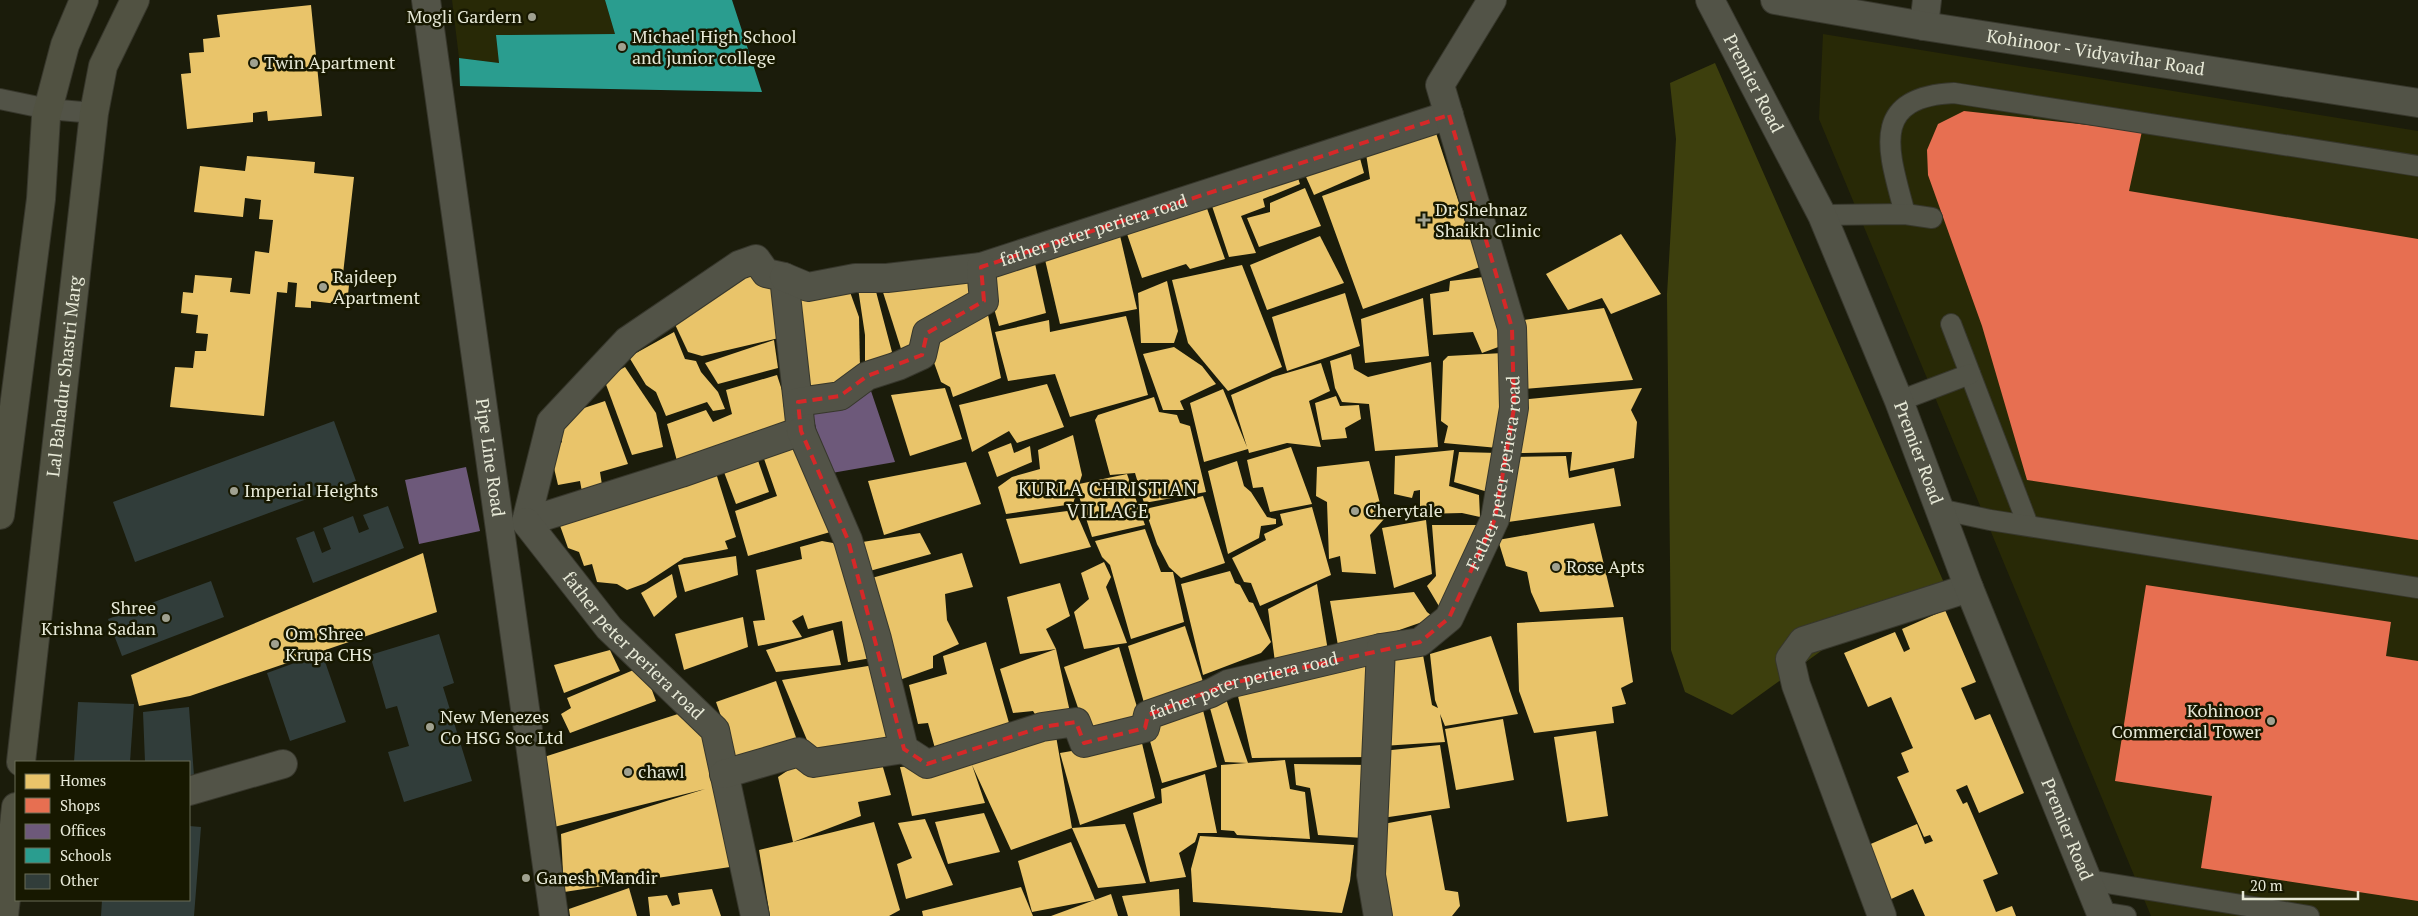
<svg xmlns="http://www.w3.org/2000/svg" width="2418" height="916" viewBox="0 0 2418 916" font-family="'PT Serif',serif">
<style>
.built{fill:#282906}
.green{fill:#3d3f0d}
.homes{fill:#e9c46a}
.shops{fill:#e76f51}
.offices{fill:#6d597a}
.schools{fill:#2a9d8f}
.building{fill:#313d3a}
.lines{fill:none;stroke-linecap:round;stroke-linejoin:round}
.service-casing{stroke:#37372c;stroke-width:22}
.pedestrian-casing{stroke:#37372c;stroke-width:30}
.minor-casing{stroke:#37372c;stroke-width:30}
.tertiary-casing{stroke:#37372c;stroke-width:30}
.primary-casing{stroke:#37372c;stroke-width:30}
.service{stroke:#525347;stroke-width:20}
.pedestrian{stroke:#525347;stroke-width:28}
.minor{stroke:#525347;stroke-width:28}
.tertiary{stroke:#525347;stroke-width:28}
.primary{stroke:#515242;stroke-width:28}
.marked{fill:none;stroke:#d62828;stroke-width:4;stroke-dasharray:10 6;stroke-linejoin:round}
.poi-dot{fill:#a0a190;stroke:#171800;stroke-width:2}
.labels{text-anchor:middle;stroke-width:5;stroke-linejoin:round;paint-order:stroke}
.poi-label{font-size:18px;fill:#e7e9d7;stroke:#171800;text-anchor:start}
.street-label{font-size:18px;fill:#e7e9d7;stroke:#171800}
.neighbourhood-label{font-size:19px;letter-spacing:1px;fill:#e7e9d7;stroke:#171800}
</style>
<rect width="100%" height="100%" fill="#1b1c0b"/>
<!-- built -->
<g class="built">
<polygon points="452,0 605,0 615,34 496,35 499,63 459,58"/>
<polygon points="1823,34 2418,131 2418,916 2151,916 1819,119"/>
</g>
<!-- green -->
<polygon class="green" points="1715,63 1952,601 1835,641 1732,715 1685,692 1671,650 1667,295 1676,139 1670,83"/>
<!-- homes -->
<g class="homes">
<polygon points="311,5 322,116 268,121 267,111 253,113 253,122 187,129 181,74 191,73 189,53 204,52 203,39 220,37 217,15"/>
<polygon points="1435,130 1480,267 1363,309 1322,196 1370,179 1366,154"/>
<polygon points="1358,151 1364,173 1314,195 1303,170"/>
<polygon points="247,156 315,162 314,173 354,177 343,274 350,275 347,305 311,301 311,308 295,307 297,283 288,282 287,293 277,292 264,416 170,407 175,367 193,368 195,351 206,351 208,334 196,333 198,315 181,313 183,292 193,293 195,275 232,278 230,292 250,294 255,251 269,253 273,220 259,219 261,200 245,198 243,217 194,212 200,166 245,171"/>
<polygon points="1295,169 1300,184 1263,199 1265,207 1241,216 1256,253 1229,257 1210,200"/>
<polygon points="1305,188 1321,226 1259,247 1247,218 1270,212 1270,203"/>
<polygon points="1204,200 1225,259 1190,269 1186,264 1142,278 1125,228"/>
<polygon points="1118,227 1137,309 1060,324 1043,251"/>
<polygon points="1621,234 1661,294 1611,314 1602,298 1568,310 1546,274"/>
<polygon points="1320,236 1344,283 1267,310 1250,265"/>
<polygon points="1034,259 1046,313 999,326 985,277"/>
<polygon points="1242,265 1282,367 1228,391 1188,343 1172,280"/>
<polygon points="743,273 775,283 783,337 702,356 688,352 672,318"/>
<polygon points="970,276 972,300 916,350 903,355 881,286"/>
<polygon points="1492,276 1501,346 1482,353 1473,332 1433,335 1430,294 1449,291 1450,281"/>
<polygon points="1167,281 1178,331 1174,343 1141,343 1138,293"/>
<polygon points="874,284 892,352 865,368 865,335 858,288"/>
<polygon points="850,292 859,317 860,370 837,391 805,392 794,299"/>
<polygon points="1345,293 1360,346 1287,371 1272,317"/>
<polygon points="1423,298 1429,356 1365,363 1361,319"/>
<polygon points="1604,308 1633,380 1524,389 1517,321"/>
<polygon points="987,310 1001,378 953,397 950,387 941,382 927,343"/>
<polygon points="1126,316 1148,395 1070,417 1055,374 1008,381 995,332 1049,320 1050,332"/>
<polygon points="674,332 685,359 696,361 701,372 718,392 725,409 713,411 707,402 666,416 656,392 646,385 629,357"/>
<polygon points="774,340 778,368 718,384 705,363"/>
<polygon points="1174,347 1202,366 1216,384 1180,401 1184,410 1163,410 1143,354"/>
<polygon points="1503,353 1507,416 1498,448 1444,443 1448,426 1441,421 1443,361 1448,356"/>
<polygon points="1351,354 1354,369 1368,377 1431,362 1438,447 1375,451 1369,404 1342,402 1335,388 1330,361"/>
<polygon points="1321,363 1330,391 1309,401 1321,447 1287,443 1249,453 1248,449 1204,462 1190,403 1223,389 1247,447 1231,395 1273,377"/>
<polygon points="625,367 656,413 663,447 632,455 604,379"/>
<polygon points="777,375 794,427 680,472 667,424 706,410 713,422 732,414 726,390"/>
<polygon points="1047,384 1064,427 1017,443 1009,431 972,452 959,405"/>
<polygon points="945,388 962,439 910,456 891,395"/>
<polygon points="1642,388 1631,410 1637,422 1634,458 1570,471 1572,452 1520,453 1519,400"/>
<polygon points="1336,396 1340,406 1359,405 1361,419 1345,428 1347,438 1322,440 1315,403"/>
<polygon points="1154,397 1159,412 1177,415 1180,423 1190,426 1206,492 1144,503 1135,473 1110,475 1095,420 1098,415"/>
<polygon points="605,401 628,464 600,472 602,485 582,492 580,481 558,485 550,451 562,442 558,426 566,414"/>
<polygon points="1073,435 1082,475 1079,484 1127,474 1145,525 1092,537 1077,490 1073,504 1006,514 998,487 1012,477 1040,469 1038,450"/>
<polygon points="804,437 837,530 748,556 735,511 777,496 761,450"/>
<polygon points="1011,443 1014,453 1030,446 1032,462 997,477 988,452"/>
<polygon points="1291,447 1312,504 1270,512 1263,487 1253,488 1247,460"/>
<polygon points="1454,450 1449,486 1479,495 1480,517 1462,513 1420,514 1420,490 1414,491 1412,498 1394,494 1395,456"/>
<polygon points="755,452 769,492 736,504 721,464"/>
<polygon points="1459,452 1498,453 1488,492 1454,482"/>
<polygon points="1566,456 1569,478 1614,468 1621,506 1508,522 1510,457"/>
<polygon points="1237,461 1244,486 1251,492 1267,517 1276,519 1276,524 1261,526 1259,538 1228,554 1208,471"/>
<polygon points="1369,461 1384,519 1370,535 1376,574 1342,572 1340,556 1329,559 1327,502 1316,496 1317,467"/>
<polygon points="966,462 981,504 884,535 868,481"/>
<polygon points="716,473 736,537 725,541 728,549 684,558 646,583 627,590 617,584 597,582 592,564 584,566 579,552 568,548 558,520"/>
<polygon points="1203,496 1225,563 1181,578 1169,567 1157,544 1145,509"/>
<polygon points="1312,507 1331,575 1260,606 1251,583 1244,582 1232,558 1266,540 1264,534 1283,525 1280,514"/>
<polygon points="1075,510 1091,547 1020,564 1006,519"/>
<polygon points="1426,520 1432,574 1394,588 1382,528"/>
<polygon points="1594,523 1614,607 1540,612 1531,592 1527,572 1506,566 1498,540"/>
<polygon points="1432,525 1483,525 1443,613 1427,586 1436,576"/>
<polygon points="1145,529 1161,572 1173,572 1184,622 1131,639 1110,565 1102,557 1095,541"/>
<polygon points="920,533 931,554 866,572 856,543"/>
<polygon points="822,541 844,545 877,657 848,662 842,621 808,629 803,615 792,621 802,637 758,646 753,621 765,620 756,570 802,559 800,547"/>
<polygon points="423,553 437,612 190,696 139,706 131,675"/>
<polygon points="962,553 973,587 945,594 947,620 959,644 933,656 933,668 891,683 868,579"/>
<polygon points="736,556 738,575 685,592 678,565"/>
<polygon points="1104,562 1111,577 1106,587 1127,643 1084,649 1074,612 1089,599 1081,573"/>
<polygon points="1230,571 1235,583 1240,585 1249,602 1253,603 1271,642 1261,653 1203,675 1181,584"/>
<polygon points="672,574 677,597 654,617 641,593"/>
<polygon points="1060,583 1070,616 1046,629 1056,649 1020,654 1007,597"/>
<polygon points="1317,584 1328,651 1275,662 1268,609"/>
<polygon points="1414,592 1427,612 1437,620 1428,620 1339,651 1330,601"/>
<polygon points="1945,610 1976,682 1961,688 1975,720 1990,714 2024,793 1979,813 1967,785 1956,790 1963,804 1967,802 1998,874 1983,880 1996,912 2012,906 2016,916 1925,916 1913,889 1889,900 1866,846 1917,824 1925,844 1933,841 1930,835 1924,837 1897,777 1909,772 1901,753 1913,748 1891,697 1868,707 1844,653 1895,632 1904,652 1910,649 1902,629"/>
<polygon points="743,617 748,647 684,670 675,634"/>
<polygon points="1623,617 1633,682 1621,688 1626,704 1612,707 1614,723 1534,733 1519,691 1517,623"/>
<polygon points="1185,626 1205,688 1146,710 1128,646"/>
<polygon points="833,630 841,665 776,672 766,650"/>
<polygon points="1491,636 1518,714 1445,726 1440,714 1445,742 1382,746 1385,661 1423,655 1432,705 1438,708 1435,700 1430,654"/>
<polygon points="986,642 1011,730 936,752 928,723 918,724 909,685 947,674 943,656"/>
<polygon points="1119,647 1140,717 1087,734 1064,667"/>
<polygon points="1056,649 1072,721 1042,725 1033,711 1013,713 1000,669"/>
<polygon points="610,650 620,671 564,693 554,665"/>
<polygon points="1368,653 1373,757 1252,758 1235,683"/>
<polygon points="874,665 892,740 812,752 782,680"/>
<polygon points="643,666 656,701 570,733 561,714 571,708 567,698"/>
<polygon points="776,681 798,743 738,765 716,702"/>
<polygon points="1226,699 1248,763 1225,762 1210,708"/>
<polygon points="1201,702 1217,767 1162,783 1148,734 1150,722"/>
<polygon points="678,714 704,738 730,867 564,892 561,834 705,789 554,827 544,757"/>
<polygon points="1503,719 1514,780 1456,790 1445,729"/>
<polygon points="1596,731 1608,816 1567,822 1554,737"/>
<polygon points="1056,736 1072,828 1011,850 972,765 985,803 912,816 900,767 971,763"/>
<polygon points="1141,739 1155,798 1080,825 1060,753"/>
<polygon points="1440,745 1450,808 1382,818 1382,751"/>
<polygon points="1285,760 1290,789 1305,792 1310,839 1237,835 1234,831 1221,830 1221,765"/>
<polygon points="799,763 882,764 891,795 858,802 861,816 793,842 874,822 900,910 889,916 770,916 759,850 793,842 778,777"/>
<polygon points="1294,764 1368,765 1363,838 1318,835 1310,788 1296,785"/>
<polygon points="1205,774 1217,833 1198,833 1195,842 1179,853 1186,877 1150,882 1133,813 1162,803 1161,789"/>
<polygon points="984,813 1000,852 948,864 935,822"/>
<polygon points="1431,815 1445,890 1458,892 1460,906 1452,916 1382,916 1378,825"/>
<polygon points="925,819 953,885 906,899 897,864 912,858 898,823"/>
<polygon points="1125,824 1146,883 1098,888 1072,828"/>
<polygon points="1200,836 1354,845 1350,881 1342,913 1193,902 1191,869"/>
<polygon points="1071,842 1095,900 1032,912 1018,861"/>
<polygon points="1021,887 1033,916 923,916 922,911"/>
<polygon points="629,888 637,916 570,916 569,909"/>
<polygon points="712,889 721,916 650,916 648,897 667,895 672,906 680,904 678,893"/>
<polygon points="1179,889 1180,916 1128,916 1122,896"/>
<polygon points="1111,894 1118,916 1051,916"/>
</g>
<!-- shops -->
<g class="shops">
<polygon points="1964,111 2142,131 2129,191 2418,239 2418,540 2027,480 1982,326 1928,175 1927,150 1938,124"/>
<polygon points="2146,585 2391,622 2386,656 2418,661 2418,901 2201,868 2212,796 2115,781"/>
</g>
<!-- offices -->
<g class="offices">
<polygon points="871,391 895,462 826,474 812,410 853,402"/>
<polygon points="466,467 480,531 419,544 405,480"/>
</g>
<!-- schools -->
<polygon class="schools" points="605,0 732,0 762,92 460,86 459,58 499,63 496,35 615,34"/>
<!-- building -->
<g class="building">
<polygon points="334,421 356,481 135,562 113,502"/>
<polygon points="388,506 404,548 313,583 296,538 314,531 322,553 331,549 323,528 353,516 359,533 369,529 363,515"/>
<polygon points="211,581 224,617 122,656 108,619"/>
<polygon points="439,634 454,683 443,687 472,781 404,802 388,752 409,746 397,706 386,709 370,655"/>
<polygon points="322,653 346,722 290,741 267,673"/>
<polygon points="78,702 134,704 130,762 74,762"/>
<polygon points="189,707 194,776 189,777 189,762 145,762 143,712"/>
<polygon points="189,826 201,827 194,916 101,916 102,900 189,900"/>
</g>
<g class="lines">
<!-- service casing -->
<g class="service-casing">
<g id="service">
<polyline points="0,99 48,109 94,113"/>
<path d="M1905 214C1890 155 1866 97 1954 93L2418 166"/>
<polyline points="1822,215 1905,214 1932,218"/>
<polyline points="1951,324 2028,525"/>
<polyline points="1899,401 1970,374"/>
<polyline points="1939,509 1990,520 2418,588"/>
<polyline points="2088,880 2309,916"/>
<polyline points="2101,912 2126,916"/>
</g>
</g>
<!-- pedestrian casing -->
<g class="pedestrian-casing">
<g id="pedestrian">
<polygon points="756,259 766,273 784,277 801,431 681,473 526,522 551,422 627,341 739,265"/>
<path id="s1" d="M784 277 808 287 855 278H887L981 267 1449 115"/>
<polyline points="798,402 840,396 867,376 898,366 922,355 927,333 984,301 981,267"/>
<path id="s2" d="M526 522 609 628 715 730 755 916"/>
<path id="s3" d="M904 749 927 764 1042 727 1076 722 1084 743 1145 728 1148 715 1211 693 1228 684 1381 648"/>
<polyline points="724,774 799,752 813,763 904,749 877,639 848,540 801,431"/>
</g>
</g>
<!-- minor casing -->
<g class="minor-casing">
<g id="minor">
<path id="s4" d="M426 0 554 916"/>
<polyline points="1924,26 1927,0"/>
<polyline points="189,791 283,764"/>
<path id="s5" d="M1378 916 1371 875 1381 648 1420 642 1449 618 1495 519 1514 408 1512 328 1440 85 1492 0"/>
<polyline points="1882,916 1796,685 1790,659 1803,641 1969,588"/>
</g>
</g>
<!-- tertiary casing -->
<g class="tertiary-casing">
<g id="tertiary">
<path id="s6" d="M1710 0 1822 215 1899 401 1969 588 2102 916"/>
<path id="s7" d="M1775 0 1924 26 2418 103"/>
</g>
</g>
<!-- primary casing -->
<g class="primary-casing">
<g id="primary">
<polyline points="0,515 41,199 46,117 65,45 84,0"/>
<path id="s8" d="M21 762 94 113 103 66 135 0"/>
<polyline points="4,916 16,807"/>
</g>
</g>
<!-- service -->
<use href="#service" class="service"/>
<!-- pedestrian -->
<use href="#pedestrian" class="pedestrian"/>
<!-- minor -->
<use href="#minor" class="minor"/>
<!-- tertiary -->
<use href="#tertiary" class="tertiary"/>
<!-- primary -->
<use href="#primary" class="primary"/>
</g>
<!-- marked area -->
<path class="marked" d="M1449 115 1512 328 1514 408 1495 519 1449 618 1420 642 1228 684 1148 715 1145 728 1084 743 1076 722 1042 727 927 764 904 749 848 540 801 431 798 402 840 396 867 376 922 355 927 333 984 301 981 267Z"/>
<!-- markers -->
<g class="poi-dot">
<circle cx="532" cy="17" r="5"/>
<circle cx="622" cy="47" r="5"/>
<circle cx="254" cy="63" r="5"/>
<path d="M1421.5 212.5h5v5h5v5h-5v5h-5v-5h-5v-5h5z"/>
<circle cx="323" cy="287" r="5"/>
<circle cx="234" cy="491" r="5"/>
<circle cx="1355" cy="511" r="5"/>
<circle cx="1556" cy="567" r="5"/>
<circle cx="166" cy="618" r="5"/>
<circle cx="275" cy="644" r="5"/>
<circle cx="2271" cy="721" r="5"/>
<circle cx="430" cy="727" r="5"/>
<circle cx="628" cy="772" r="5"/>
<circle cx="526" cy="878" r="5"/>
</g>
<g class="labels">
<!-- poi labels -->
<g class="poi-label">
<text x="522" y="23" text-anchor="end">Mogli Gardern</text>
<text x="632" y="43">Michael High School<tspan x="632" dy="21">and junior college</tspan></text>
<text x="264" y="69">Twin Apartment</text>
<text x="1435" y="216">Dr Shehnaz<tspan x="1435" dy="21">Shaikh Clinic</tspan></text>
<text x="333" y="283">Rajdeep<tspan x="333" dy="21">Apartment</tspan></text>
<text x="244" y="497">Imperial Heights</text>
<text x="1365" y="517">Cherytale</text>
<text x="1566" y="573">Rose Apts</text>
<text x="156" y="614" text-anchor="end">Shree<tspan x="156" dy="21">Krishna Sadan</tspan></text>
<text x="285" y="640">Om Shree<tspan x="285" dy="21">Krupa CHS</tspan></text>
<text x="2261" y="717" text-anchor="end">Kohinoor<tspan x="2261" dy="21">Commercial Tower</tspan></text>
<text x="440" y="723">New Menezes<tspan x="440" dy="21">Co HSG Soc Ltd</tspan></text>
<text x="638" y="778">chawl</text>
<text x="536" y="884">Ganesh Mandir</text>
</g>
<!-- street labels -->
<g class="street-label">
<text dy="6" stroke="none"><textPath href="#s7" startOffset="325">Kohinoor - Vidyavihar Road</textPath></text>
<text dy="6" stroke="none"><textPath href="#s6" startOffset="94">Premier Road</textPath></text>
<text dy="6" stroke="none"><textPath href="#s1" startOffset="319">father peter periera road</textPath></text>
<text dy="6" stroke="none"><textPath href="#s8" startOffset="388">Lal Bahadur Shastri Marg</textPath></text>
<text dy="6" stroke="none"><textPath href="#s6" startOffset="499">Premier Road</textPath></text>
<text dy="6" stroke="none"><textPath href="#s4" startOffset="462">Pipe Line Road</textPath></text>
<text dy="6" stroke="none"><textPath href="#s5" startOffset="500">Father peter periera road</textPath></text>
<text dy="6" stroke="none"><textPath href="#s2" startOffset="164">father peter periera road</textPath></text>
<text dy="6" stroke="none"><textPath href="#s3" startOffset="382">father peter periera road</textPath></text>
<text dy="6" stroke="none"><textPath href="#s6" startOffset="904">Premier Road</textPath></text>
</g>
<!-- neighbourhood labels -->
<g class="neighbourhood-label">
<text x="1108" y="496">KURLA CHRISTIAN<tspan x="1108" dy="22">VILLAGE</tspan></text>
</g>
</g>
<!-- legend -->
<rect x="15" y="761" width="175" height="140" fill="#171800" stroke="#6a6c56"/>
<rect x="25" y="774" width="25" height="15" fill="#e9c46a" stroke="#6a6c56"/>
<text x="60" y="786" font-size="15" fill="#e7e9d7">Homes</text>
<rect x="25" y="798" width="25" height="15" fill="#e76f51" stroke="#6a6c56"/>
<text x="60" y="811" font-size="15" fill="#e7e9d7">Shops</text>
<rect x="25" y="824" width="25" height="15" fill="#6d597a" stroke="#6a6c56"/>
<text x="60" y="836" font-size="15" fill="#e7e9d7">Offices</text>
<rect x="25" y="848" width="25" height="15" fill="#2a9d8f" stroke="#6a6c56"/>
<text x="60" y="861" font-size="15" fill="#e7e9d7">Schools</text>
<rect x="25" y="874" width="25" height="15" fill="#313d3a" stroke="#6a6c56"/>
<text x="60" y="886" font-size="15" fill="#e7e9d7">Other</text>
<!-- scale -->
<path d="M2243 891v8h115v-8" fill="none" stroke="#e7e9d7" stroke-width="2.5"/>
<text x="2250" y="891" font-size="15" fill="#e7e9d7" stroke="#171800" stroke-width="4" paint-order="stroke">20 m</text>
</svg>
